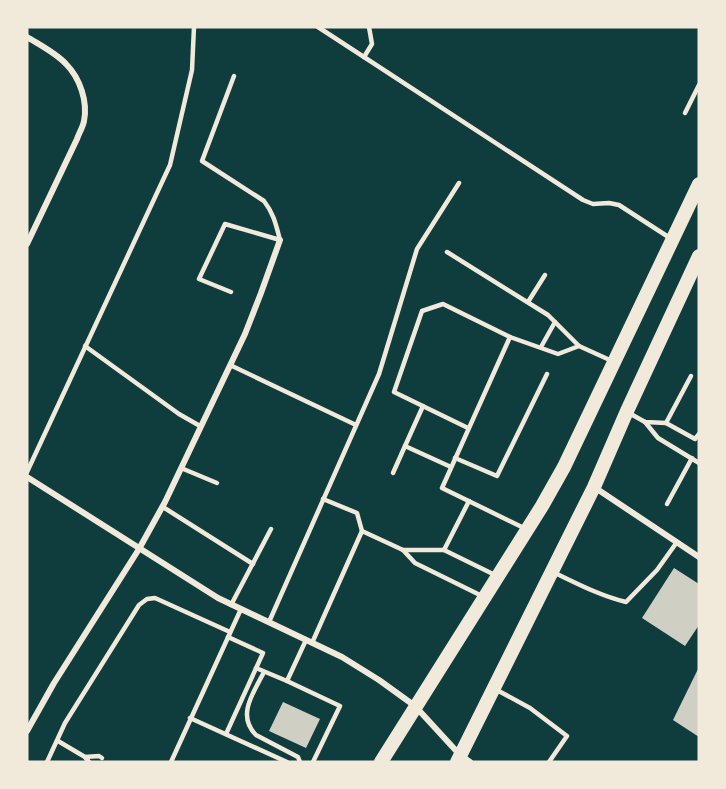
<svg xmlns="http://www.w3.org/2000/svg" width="726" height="789" viewBox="0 0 726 789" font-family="'Source Sans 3',sans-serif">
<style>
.building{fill:#cfcfc3}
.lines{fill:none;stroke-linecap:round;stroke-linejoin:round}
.service{stroke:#f1e9da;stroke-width:4.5}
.minor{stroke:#f1e9da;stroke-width:6}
.trunk{stroke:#f1e9da;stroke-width:14}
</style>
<rect width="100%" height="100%" fill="#0f3d3e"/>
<!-- building -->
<g class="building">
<polygon points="674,568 699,584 699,625 685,646 642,618"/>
<polygon points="699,667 699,737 673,720"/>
<polygon points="283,702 320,719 306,748 269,731"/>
</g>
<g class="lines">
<!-- service -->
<g class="service">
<polyline points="318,27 583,200 593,204 609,203 619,205 670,238"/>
<polyline points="364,57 372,44 369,27"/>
<polyline points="685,113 699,85"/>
<polyline points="447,252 548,315 579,346 612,361"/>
<path d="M231 292 199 279 225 224 280 240C276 225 274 214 264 201L202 161 234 76"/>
<polyline points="528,302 545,275"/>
<polyline points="85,346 179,414 200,426"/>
<polyline points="541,347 555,322"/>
<polyline points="230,365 356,425"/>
<polyline points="423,406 405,446 451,467"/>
<polyline points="629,413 645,422 666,423 695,439 699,434"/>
<polyline points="645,422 658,438 699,463"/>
<polyline points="666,423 691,376"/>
<polyline points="468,428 394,392 422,311 443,304 510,337"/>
<polyline points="455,458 497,476 547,374"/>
<polyline points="181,468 217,483"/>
<polyline points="27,472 170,165 192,70 194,27"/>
<polyline points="393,473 405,446"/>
<polyline points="323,499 357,513 362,531"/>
<polyline points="667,504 692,458"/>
<polyline points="163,507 253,564"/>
<polyline points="526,529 442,488 510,337 558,354 579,346"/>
<polyline points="403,550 444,550 495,575"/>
<polyline points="444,550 469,501"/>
<path d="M555 573C578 584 601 596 626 602L657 570 677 542"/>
<polyline points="231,605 271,529"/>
<polyline points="269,622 379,374 417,249 459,183"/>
<polyline points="306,640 287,681 340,706 313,762"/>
<polyline points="312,643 362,531 403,550 415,563 482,596"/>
<polyline points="256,668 287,681"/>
<path d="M264 672C254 692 236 715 256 735L298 757 300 762"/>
<polyline points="495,689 530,708 567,736 549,762"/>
<polyline points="190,718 287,762"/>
<polyline points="226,734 263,653 228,637"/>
<polyline points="58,741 85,757 89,762"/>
<polyline points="85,757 99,756 102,758"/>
<polyline points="47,762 65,723 139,605 147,599 155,598 230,632"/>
<polyline points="171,762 241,609"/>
</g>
<!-- minor -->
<g class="minor">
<path d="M27 37C40 45 56 53 66 64 80 78 88 102 84 121 83 127 79 133 77 139L27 244"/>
<polyline points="27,477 218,598 342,657 379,680 415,706 460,755 470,762"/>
<polyline points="594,487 699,557"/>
<polyline points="27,731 54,683 139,549 165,502 245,334 261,293 280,240"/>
</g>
<!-- trunk -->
<g class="trunk">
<polyline points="381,762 542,506 564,467 699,184"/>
<polyline points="457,762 594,487 627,411 699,256"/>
</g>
</g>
<!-- border -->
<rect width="726" height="789" fill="none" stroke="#f1e9da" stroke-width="57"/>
</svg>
